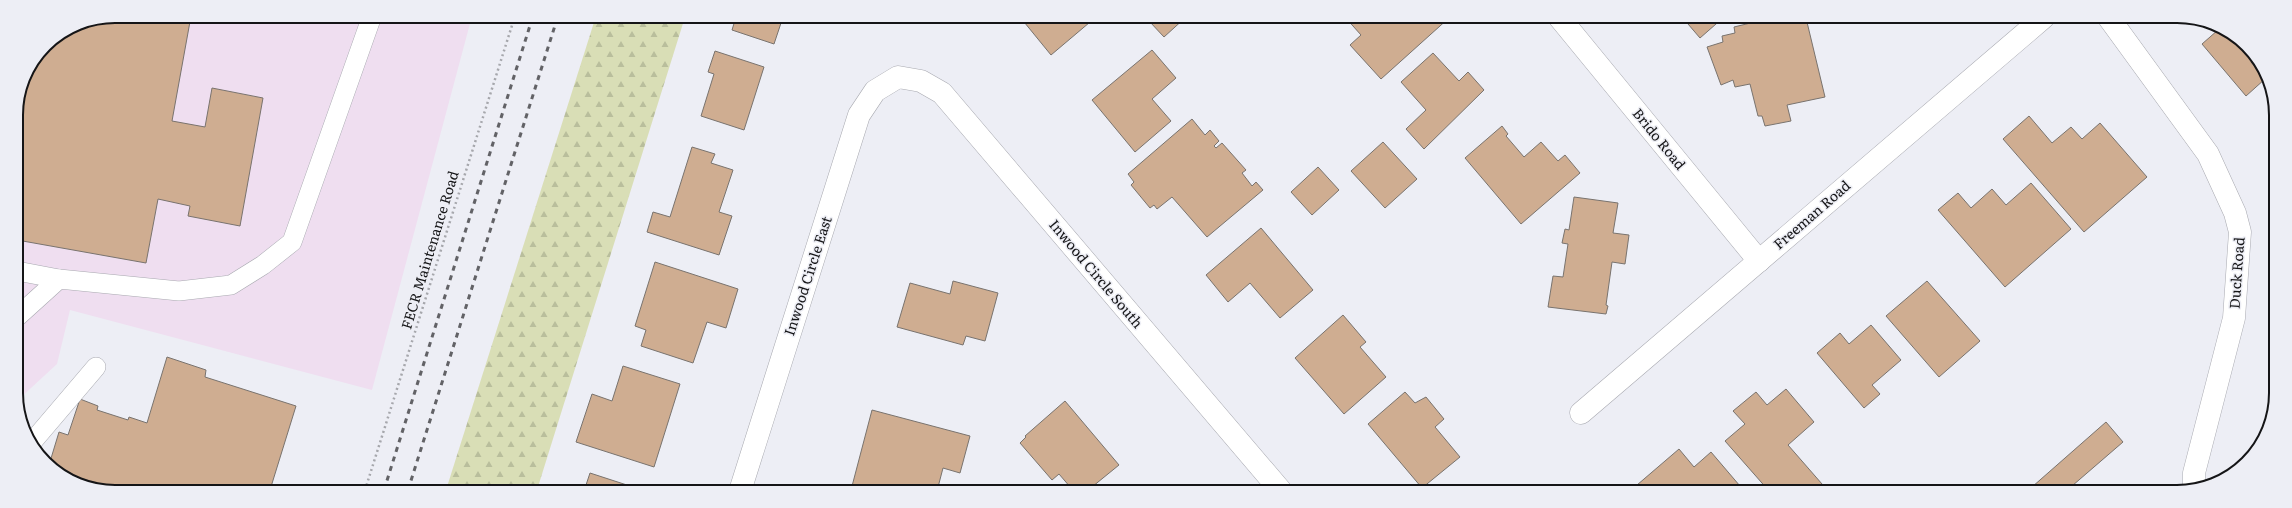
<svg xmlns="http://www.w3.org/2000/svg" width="2292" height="508" viewBox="0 0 2292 508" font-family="Literata,serif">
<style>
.commercial{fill:#efdef0}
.forest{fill:url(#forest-firs)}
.building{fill:#cfad91;stroke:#79736e}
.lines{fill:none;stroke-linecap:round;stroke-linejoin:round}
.lane-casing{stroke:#a8a9b0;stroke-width:20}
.street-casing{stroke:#a8a9b0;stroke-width:23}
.path{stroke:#a6a7ac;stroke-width:2.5;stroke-dasharray:2 3;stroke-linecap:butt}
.lane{stroke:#fff;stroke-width:19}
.street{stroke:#fff;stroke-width:22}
.rail{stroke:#626266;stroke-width:3;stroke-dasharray:5 5;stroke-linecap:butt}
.labels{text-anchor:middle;stroke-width:3;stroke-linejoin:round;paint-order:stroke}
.street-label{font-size:14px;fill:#151517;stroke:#edeef5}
.rim{fill:none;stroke:#151517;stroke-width:2}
</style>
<defs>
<pattern id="forest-firs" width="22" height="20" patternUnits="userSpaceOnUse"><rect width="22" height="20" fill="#d9deb6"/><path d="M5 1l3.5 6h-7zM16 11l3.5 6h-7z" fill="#b9be9c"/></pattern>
</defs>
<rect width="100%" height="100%" fill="#edeef5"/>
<!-- commercial -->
<polygon class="commercial" points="115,16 472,16 372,390 70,310 57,364 18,400 16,109 24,77 45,45"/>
<!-- forest -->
<polygon class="forest" points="596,16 685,17 537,490 446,490"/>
<!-- building -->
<g class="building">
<polygon points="115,16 191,16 172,121 205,127 212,88 263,98 240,226 188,216 190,206 158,199 146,263 17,240 16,109 24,77 45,45 78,23"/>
<polygon points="736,17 783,17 774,44 732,30"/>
<polygon points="1020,17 1096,17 1051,55"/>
<polygon points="1155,17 1186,17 1164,37 1150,22"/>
<polygon points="1345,17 1450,17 1381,79 1350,45 1361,35"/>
<polygon points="1682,17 1724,17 1700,38"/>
<polygon points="1775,17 1806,18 1825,97 1787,105 1791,121 1765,126 1762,116 1758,116 1750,84 1735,87 1733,80 1721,85 1707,47 1723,42 1722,36 1735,33 1734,27"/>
<polygon points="2218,30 2247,45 2254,59 2251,62 2265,79 2246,96 2202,44"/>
<polygon points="1152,50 1176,78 1152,99 1171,121 1135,152 1092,100"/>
<polygon points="715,51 764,67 744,130 701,116 714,74 708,72"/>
<polygon points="1433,53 1459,81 1468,72 1484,90 1424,149 1406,129 1426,110 1401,82"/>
<polygon points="2029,116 2052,143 2071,127 2082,139 2100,123 2147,177 2084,232 2003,139"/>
<polygon points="1192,119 1205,135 1210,130 1219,141 1214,146 1216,148 1222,143 1246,170 1242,173 1252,186 1256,182 1263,190 1207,237 1172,197 1157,209 1154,205 1150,208 1131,185 1134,182 1128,174"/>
<polygon points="1502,126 1508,134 1506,136 1524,157 1541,142 1558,161 1565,155 1580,173 1521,224 1465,158"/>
<polygon points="1383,142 1417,179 1385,208 1351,171"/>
<polygon points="692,147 715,154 711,163 733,170 719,212 732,216 719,255 647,232 653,212 670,217"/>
<polygon points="1318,167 1339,190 1312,215 1291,192"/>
<polygon points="2031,183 2071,229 2005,287 1938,210 1958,193 1971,208 1992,189 2006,205"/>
<polygon points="1574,197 1618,203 1613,233 1629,235 1625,264 1612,262 1606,305 1608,306 1606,314 1548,307 1553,276 1563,277 1568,244 1562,243 1565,229 1569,230"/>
<polygon points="1261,228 1313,290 1280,318 1250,283 1228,302 1206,275"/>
<polygon points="655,262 738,289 726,328 707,322 693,363 641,346 646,330 635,326"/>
<polygon points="953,281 998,293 985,341 966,336 963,345 897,327 910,283 950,294"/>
<polygon points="1927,281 1980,341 1939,377 1886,316"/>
<polygon points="1343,315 1366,342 1360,347 1386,377 1344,414 1295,358"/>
<polygon points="1871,325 1901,360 1872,385 1880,394 1864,408 1817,353 1840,333 1849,344"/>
<polygon points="167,357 206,370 205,377 296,406 270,490 96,490 49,465 59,432 68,435 80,399 98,406 97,410 128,420 129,417 147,423"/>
<polygon points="623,366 680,384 654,467 576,442 592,394 612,401"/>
<polygon points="1786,389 1814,422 1788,445 1829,492 1769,491 1725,441 1745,424 1733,411 1756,392 1767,405"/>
<polygon points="1405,392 1415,403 1426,397 1444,419 1435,427 1460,457 1422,488 1368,424"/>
<polygon points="1065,401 1119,465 1087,491 1081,491 1075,484 1071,488 1059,474 1052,480 1020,443 1026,437 1025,436"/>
<polygon points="872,410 970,436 960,473 943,468 937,491 851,490"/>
<polygon points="2106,422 2123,442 2065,492 2036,492 2032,487"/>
<polygon points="1679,449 1694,467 1711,452 1740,486 1734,491 1630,491"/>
<polygon points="590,473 633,487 632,491 584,491"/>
</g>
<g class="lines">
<!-- lane casing -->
<g class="lane-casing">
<g id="lane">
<polyline points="17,271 59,279"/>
<polyline points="17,317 59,279 179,291 231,285 263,265 292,242 372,16"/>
<polyline points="33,441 96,367"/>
</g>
</g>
<!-- street casing -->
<g class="street-casing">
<g id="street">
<polyline points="1559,17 1759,261"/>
<polyline points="2109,18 2208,154 2235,213 2240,232 2234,318 2194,473 2194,489"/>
<polyline points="1581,413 2043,18"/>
<polyline points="740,491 859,115 875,91 898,77 921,81 942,93 1281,491"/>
</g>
</g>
<!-- path -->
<polyline class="path" points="365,490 515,16"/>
<!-- lane -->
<use href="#lane" class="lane"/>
<!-- street -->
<use href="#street" class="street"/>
<!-- rail -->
<g class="rail">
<polyline points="384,490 533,16"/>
<polyline points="408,490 558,16"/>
</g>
</g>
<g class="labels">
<!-- street labels -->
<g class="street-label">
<text transform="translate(1659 139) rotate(51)" y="5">Brido Road</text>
<text transform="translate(1812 215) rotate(-41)" y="5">Freeman Road</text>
<text transform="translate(430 250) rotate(-73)" y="5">FECR Maintenance Road</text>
<text transform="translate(2237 273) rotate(-86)" y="5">Duck Road</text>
<text transform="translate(1096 274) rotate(50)" y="5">Inwood Circle South</text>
<text transform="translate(808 276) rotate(-72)" y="5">Inwood Circle East</text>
</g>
</g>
<!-- crop -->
<path d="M0 0H2292V508H0ZM115 23H2177A92 92 0 0 1 2269 115V393A92 92 0 0 1 2177 485H115A92 92 0 0 1 23 393V115A92 92 0 0 1 115 23Z" fill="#edeef5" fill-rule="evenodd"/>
<path class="rim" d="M115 23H2177A92 92 0 0 1 2269 115V393A92 92 0 0 1 2177 485H115A92 92 0 0 1 23 393V115A92 92 0 0 1 115 23Z"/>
</svg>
